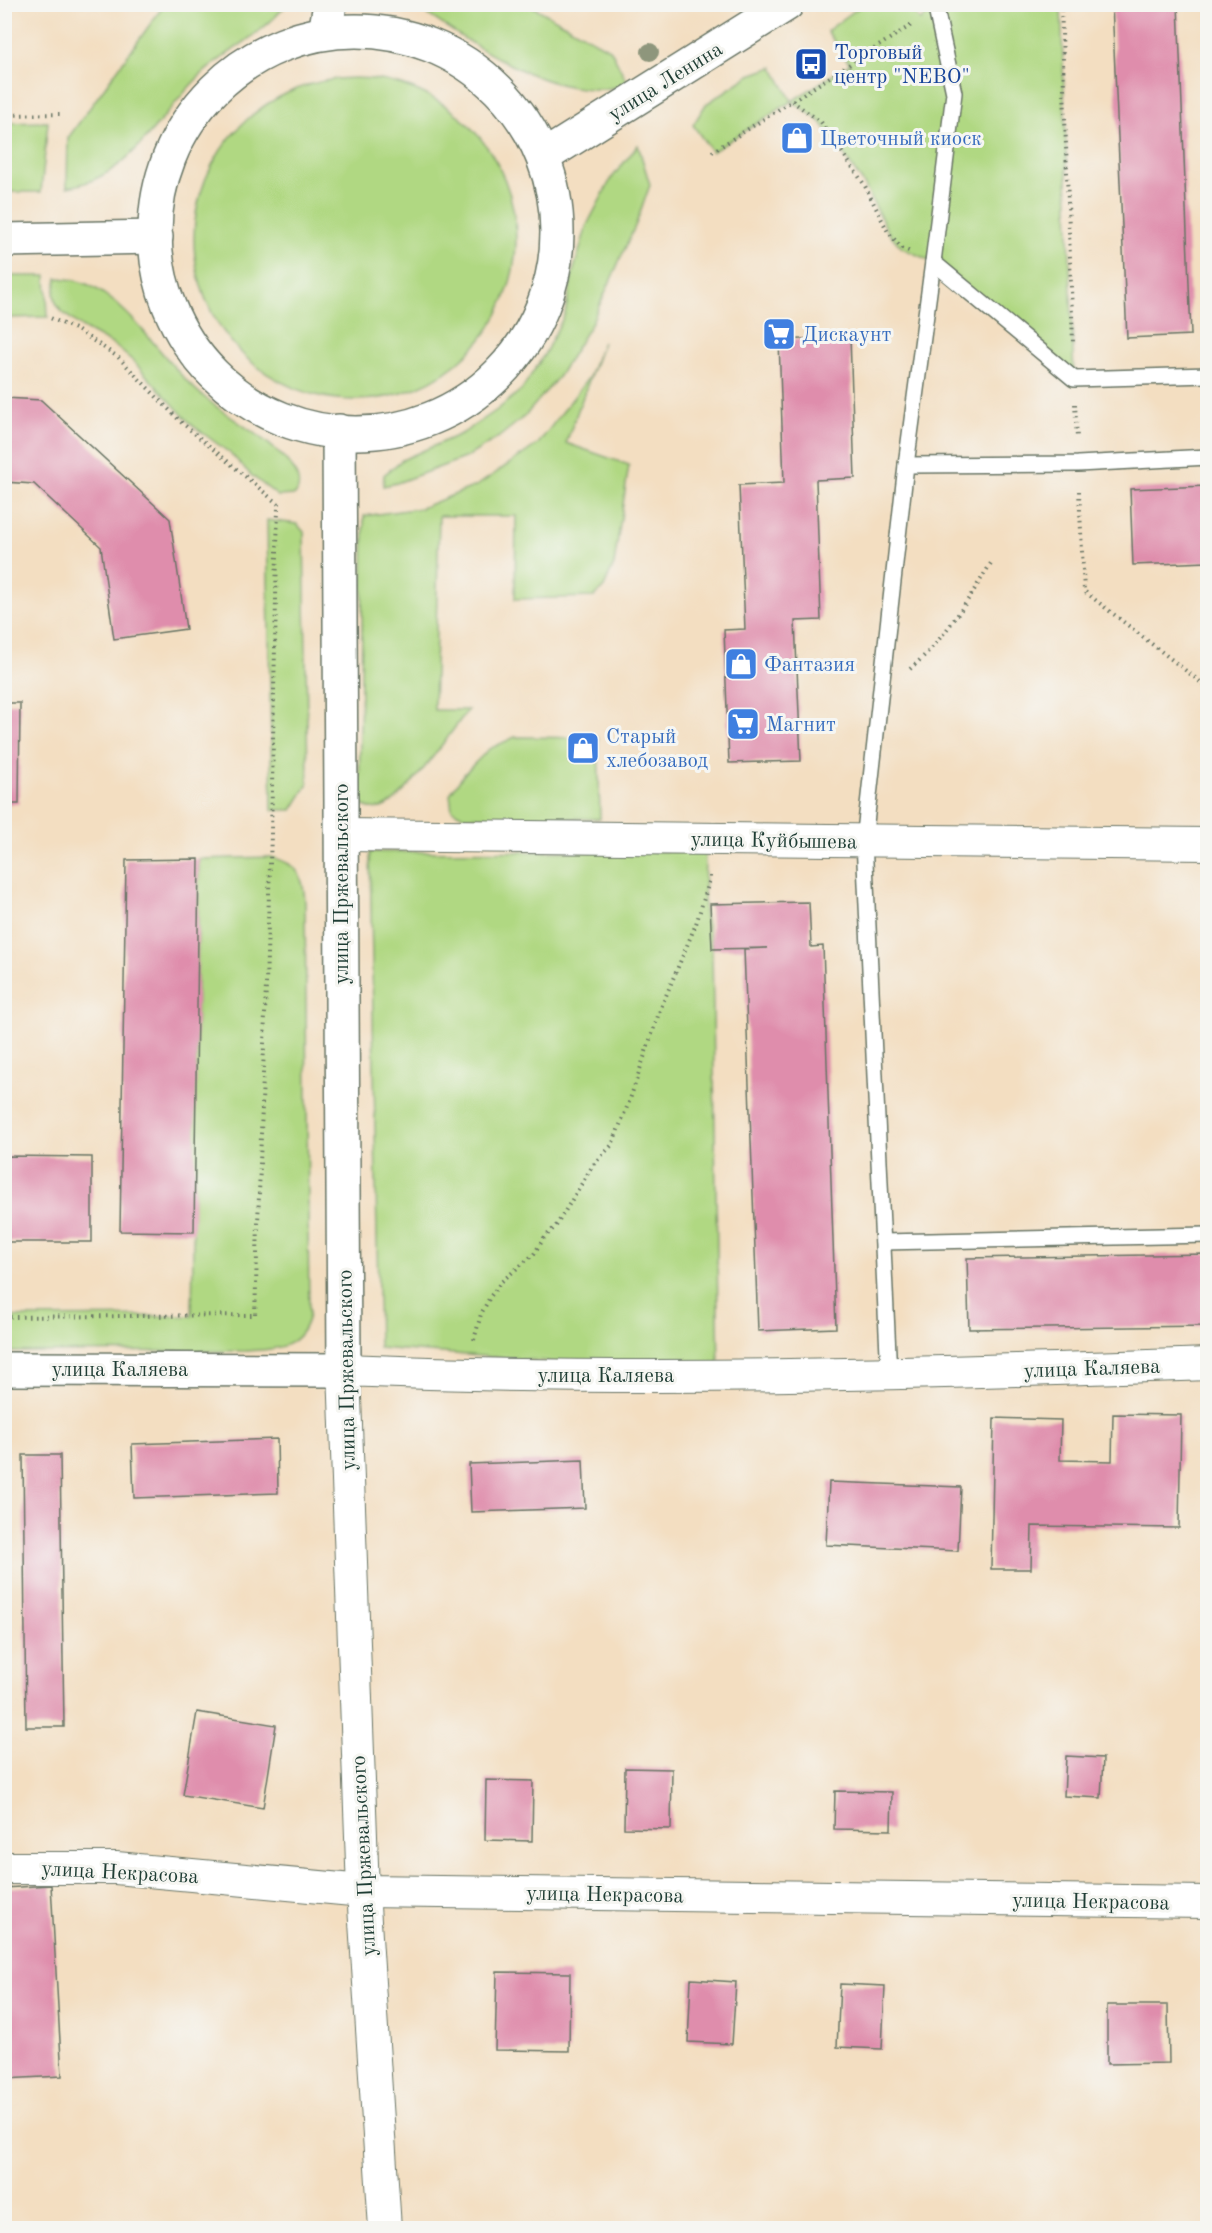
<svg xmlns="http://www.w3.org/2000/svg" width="1212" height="2233" viewBox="0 0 1212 2233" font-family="'Old Standard TT',serif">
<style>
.green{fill:#b0d882;stroke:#688a5b;stroke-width:1.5}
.building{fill:#df8dac}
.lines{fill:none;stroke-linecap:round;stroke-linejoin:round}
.lane-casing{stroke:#697565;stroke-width:18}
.street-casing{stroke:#697565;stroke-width:34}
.secondary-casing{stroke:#697565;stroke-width:36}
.path{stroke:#697565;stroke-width:4;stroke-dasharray:1.5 4.5;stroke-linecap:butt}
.lane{stroke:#fff;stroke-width:15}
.street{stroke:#fff;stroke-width:32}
.secondary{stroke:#fff;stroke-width:33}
.tree{fill:#8e967c}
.labels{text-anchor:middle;stroke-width:6;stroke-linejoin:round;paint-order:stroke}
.transit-label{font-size:21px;fill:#164399;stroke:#f6f6f2;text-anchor:start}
.street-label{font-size:21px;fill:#1f3d34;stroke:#f6f6f2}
.shop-label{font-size:21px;fill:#366cbe;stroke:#f6f6f2;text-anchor:start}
</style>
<rect width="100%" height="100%" fill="#f6f6f2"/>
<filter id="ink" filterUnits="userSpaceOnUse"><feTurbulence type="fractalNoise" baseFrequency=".0167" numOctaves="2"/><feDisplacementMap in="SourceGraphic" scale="12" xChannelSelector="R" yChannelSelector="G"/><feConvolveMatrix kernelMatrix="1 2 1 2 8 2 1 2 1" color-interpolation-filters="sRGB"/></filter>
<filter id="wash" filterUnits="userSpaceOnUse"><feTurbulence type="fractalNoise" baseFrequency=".008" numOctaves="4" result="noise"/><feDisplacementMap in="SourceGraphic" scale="24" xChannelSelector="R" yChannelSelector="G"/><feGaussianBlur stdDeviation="1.35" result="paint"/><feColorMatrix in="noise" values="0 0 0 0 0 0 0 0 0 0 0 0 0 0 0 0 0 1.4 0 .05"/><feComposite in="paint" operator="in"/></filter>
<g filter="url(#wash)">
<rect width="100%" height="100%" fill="#f3dec1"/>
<!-- green -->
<g class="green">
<path d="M164 5H286C262 35 229 49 201 75 158 115 132 178 67 187L68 138Z"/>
<path d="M414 5H530L611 50 628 84C559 108 469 42 414 5Z"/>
<polygon points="862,5 906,5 920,20 936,9 936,5 1061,5 1074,379 933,262 902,248 888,232 864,184 821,122 792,101 712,152 693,125 706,104 750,75 773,67 792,101 850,64 827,31"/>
<circle cx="355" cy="239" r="161"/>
<polygon points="48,122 41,192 5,192 5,123"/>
<polygon points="638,145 650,185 636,224 591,324 559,376 525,416 499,437 467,457 397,483 383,486 384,475 402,460 463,433 497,410 522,389 544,355 565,314 573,272 587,225 611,179"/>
<polygon points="5,276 46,276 48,317 5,318"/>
<path d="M57 278C75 279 89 283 104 294 145 323 169 370 209 401 235 422 276 443 294 470 299 479 301 487 295 495L278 496 251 475 231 454 192 425 133 361 114 345 83 328 62 312 56 303 54 294Z"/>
<path d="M603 342 566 443 629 465 614 564 604 587 594 597 515 599 516 516H439L434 710H468C450 733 409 794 386 806 378 810 371 809 363 806L359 796 364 516 421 508 478 485 538 444 589 377Z"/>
<polygon points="267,520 297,524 304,532 308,784 292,810 272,810"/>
<polygon points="515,737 598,738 600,819 463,816 452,810 450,794 464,774 489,749"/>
<polygon points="705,851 704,912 712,949 719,1375 379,1348 370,852"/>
<path d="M271 857C298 864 303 874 305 901L309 1315C301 1349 276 1349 246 1351L5 1352 4 1317 192 1316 199 859Z"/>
</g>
<g id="blocks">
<!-- building -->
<g class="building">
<polygon points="1112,4 1178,4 1191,335 1127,338"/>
<polygon points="850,337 855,478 816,480 821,620 795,621 801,761 729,763 724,630 745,629 739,485 784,483 779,340"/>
<polygon points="4,398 41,400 170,519 186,629 114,639 101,547 34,484 4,482"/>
<polygon points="1208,486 1208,562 1133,565 1130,489"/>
<polygon points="4,703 20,703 19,804 4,804"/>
<polygon points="199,859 194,1232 120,1231 126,860"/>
<polygon points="809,902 811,947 823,946 836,1328 758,1331 744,949 767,948 712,949 710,904"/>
<polygon points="4,1156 92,1157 92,1242 4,1242"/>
<polygon points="1208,1254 1208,1326 969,1329 967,1258"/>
<polygon points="1113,1414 1181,1415 1179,1528 1032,1526 1031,1569 991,1569 994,1418 1061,1420 1060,1460 1112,1461"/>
<polygon points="277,1439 278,1493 134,1498 132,1444"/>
<polygon points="23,1455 60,1455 64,1727 26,1727"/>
<polygon points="583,1460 585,1508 471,1512 469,1464"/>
<polygon points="829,1482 961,1487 958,1551 826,1545"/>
<polygon points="197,1712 276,1725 263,1808 183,1795"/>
<polygon points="1066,1756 1103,1758 1101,1798 1064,1796"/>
<polygon points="625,1768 672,1769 671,1829 624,1828"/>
<polygon points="486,1780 533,1781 532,1841 485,1840"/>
<polygon points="835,1791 892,1792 891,1830 834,1829"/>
<polygon points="51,1885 62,2076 4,2079 4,1888"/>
<polygon points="497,1972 570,1973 569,2051 495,2050"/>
<polygon points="691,1979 736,1982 732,2044 688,2042"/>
<polygon points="840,1984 885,1986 882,2049 837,2047"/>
<polygon points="1107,2005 1168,2005 1169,2063 1107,2064"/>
</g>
</g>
</g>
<g filter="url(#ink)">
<use href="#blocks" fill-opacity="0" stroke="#697565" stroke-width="1.5"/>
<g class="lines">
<!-- lane casing -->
<g class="lane-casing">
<g id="lane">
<polyline points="933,4 936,9 954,93 933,262 1074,379 1208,375"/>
<polyline points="906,465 933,262"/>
<polyline points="883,1242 1208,1235"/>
<polyline points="889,1375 864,841 906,465 1078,464 1208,457"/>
</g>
</g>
<!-- street casing -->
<g class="street-casing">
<g id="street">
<polyline points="341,835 1208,844"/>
<polyline points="4,1868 116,1868 363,1891 1208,1902"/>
<path d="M385 2228 363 1891 344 1370C632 1382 920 1374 1208 1364"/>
</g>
</g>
<!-- secondary casing -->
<g class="secondary-casing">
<g id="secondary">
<circle cx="356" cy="232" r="201"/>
<polyline points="325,33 330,4"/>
<polyline points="543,157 787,4"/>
<polyline points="4,240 156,237"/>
<polyline points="4,1369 344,1370 339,431"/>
</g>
</g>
<!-- path -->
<g class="path">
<polyline points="1061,4 1073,343"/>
<polyline points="792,101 821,122 864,184 888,232 902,248 909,251"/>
<polyline points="4,115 63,114"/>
<polyline points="712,152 913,24"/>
<polyline points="1075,404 1077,438"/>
<polyline points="1079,491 1084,591 1208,688"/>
<path d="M910 669C944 640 968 600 991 563"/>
<polyline points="4,1317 255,1315 271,834 278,504 181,422 118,357 77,330 48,317"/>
<polyline points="474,1340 481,1314 490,1297 501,1282 534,1254 544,1238 556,1226 593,1165 612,1145 629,1102 660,1010 696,924 710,879 710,873"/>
</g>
<!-- lane -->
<use href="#lane" class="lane"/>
<!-- street -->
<use href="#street" class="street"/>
<!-- secondary -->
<use href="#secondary" class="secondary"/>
</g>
<!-- trees -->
<circle class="tree" cx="650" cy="52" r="9"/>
</g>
<!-- icons -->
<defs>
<g id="bus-square" transform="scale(1.725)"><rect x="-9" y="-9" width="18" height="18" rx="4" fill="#1a4fb4" stroke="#f6f6f2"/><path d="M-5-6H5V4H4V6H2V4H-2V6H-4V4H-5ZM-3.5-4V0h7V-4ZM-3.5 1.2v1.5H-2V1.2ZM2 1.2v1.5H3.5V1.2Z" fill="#fff"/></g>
<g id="shop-square" transform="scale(1.725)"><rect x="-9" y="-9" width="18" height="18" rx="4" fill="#3f7fe0" stroke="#f6f6f2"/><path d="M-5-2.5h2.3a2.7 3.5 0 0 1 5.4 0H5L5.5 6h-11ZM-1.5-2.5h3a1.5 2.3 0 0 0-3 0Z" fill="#fff"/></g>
<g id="supermarket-square" transform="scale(1.725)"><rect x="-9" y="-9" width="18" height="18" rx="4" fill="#3f7fe0" stroke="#f6f6f2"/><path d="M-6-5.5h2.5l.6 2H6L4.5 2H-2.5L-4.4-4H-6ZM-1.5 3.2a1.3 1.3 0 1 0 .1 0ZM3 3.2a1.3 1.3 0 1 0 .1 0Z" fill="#fff"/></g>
</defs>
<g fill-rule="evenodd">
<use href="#bus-square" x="811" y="64"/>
<use href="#shop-square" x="797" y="138"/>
<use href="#supermarket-square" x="779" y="334"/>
<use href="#shop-square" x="741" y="664"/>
<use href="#supermarket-square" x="743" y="724"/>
<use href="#shop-square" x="583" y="748"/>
</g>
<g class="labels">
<!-- transit labels -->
<g class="transit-label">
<text x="834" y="59">Торговый<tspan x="834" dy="24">центр "NEBO"</tspan></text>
</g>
<!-- street labels -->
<g class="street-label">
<text transform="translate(665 81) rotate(-32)" y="7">улица Ленина</text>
<text transform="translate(774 840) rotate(1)" y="7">улица Куйбышева</text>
<text transform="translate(341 884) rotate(-90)" y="7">улица Пржевальского</text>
<text transform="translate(1092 1368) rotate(-2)" y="7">улица Каляева</text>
<text x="120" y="1376">улица Каляева</text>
<text transform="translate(346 1370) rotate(-91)" y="7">улица Пржевальского</text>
<text x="606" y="1382">улица Каляева</text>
<text transform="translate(363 1856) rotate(-93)" y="7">улица Пржевальского</text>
<text transform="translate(120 1872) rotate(3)" y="7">улица Некрасова</text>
<text transform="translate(605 1894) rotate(1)" y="7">улица Некрасова</text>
<text transform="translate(1091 1901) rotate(1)" y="7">улица Некрасова</text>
</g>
<!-- shop labels -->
<g class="shop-label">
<text x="820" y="145">Цветочный киоск</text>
<text x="802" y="341">Дискаунт</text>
<text x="764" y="671">Фантазия</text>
<text x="766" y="731">Магнит</text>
<text x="606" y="743">Старый<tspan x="606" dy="24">хлебозавод</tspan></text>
</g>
</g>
<!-- margin -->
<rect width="1212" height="2233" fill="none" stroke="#f6f6f2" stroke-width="24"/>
</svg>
